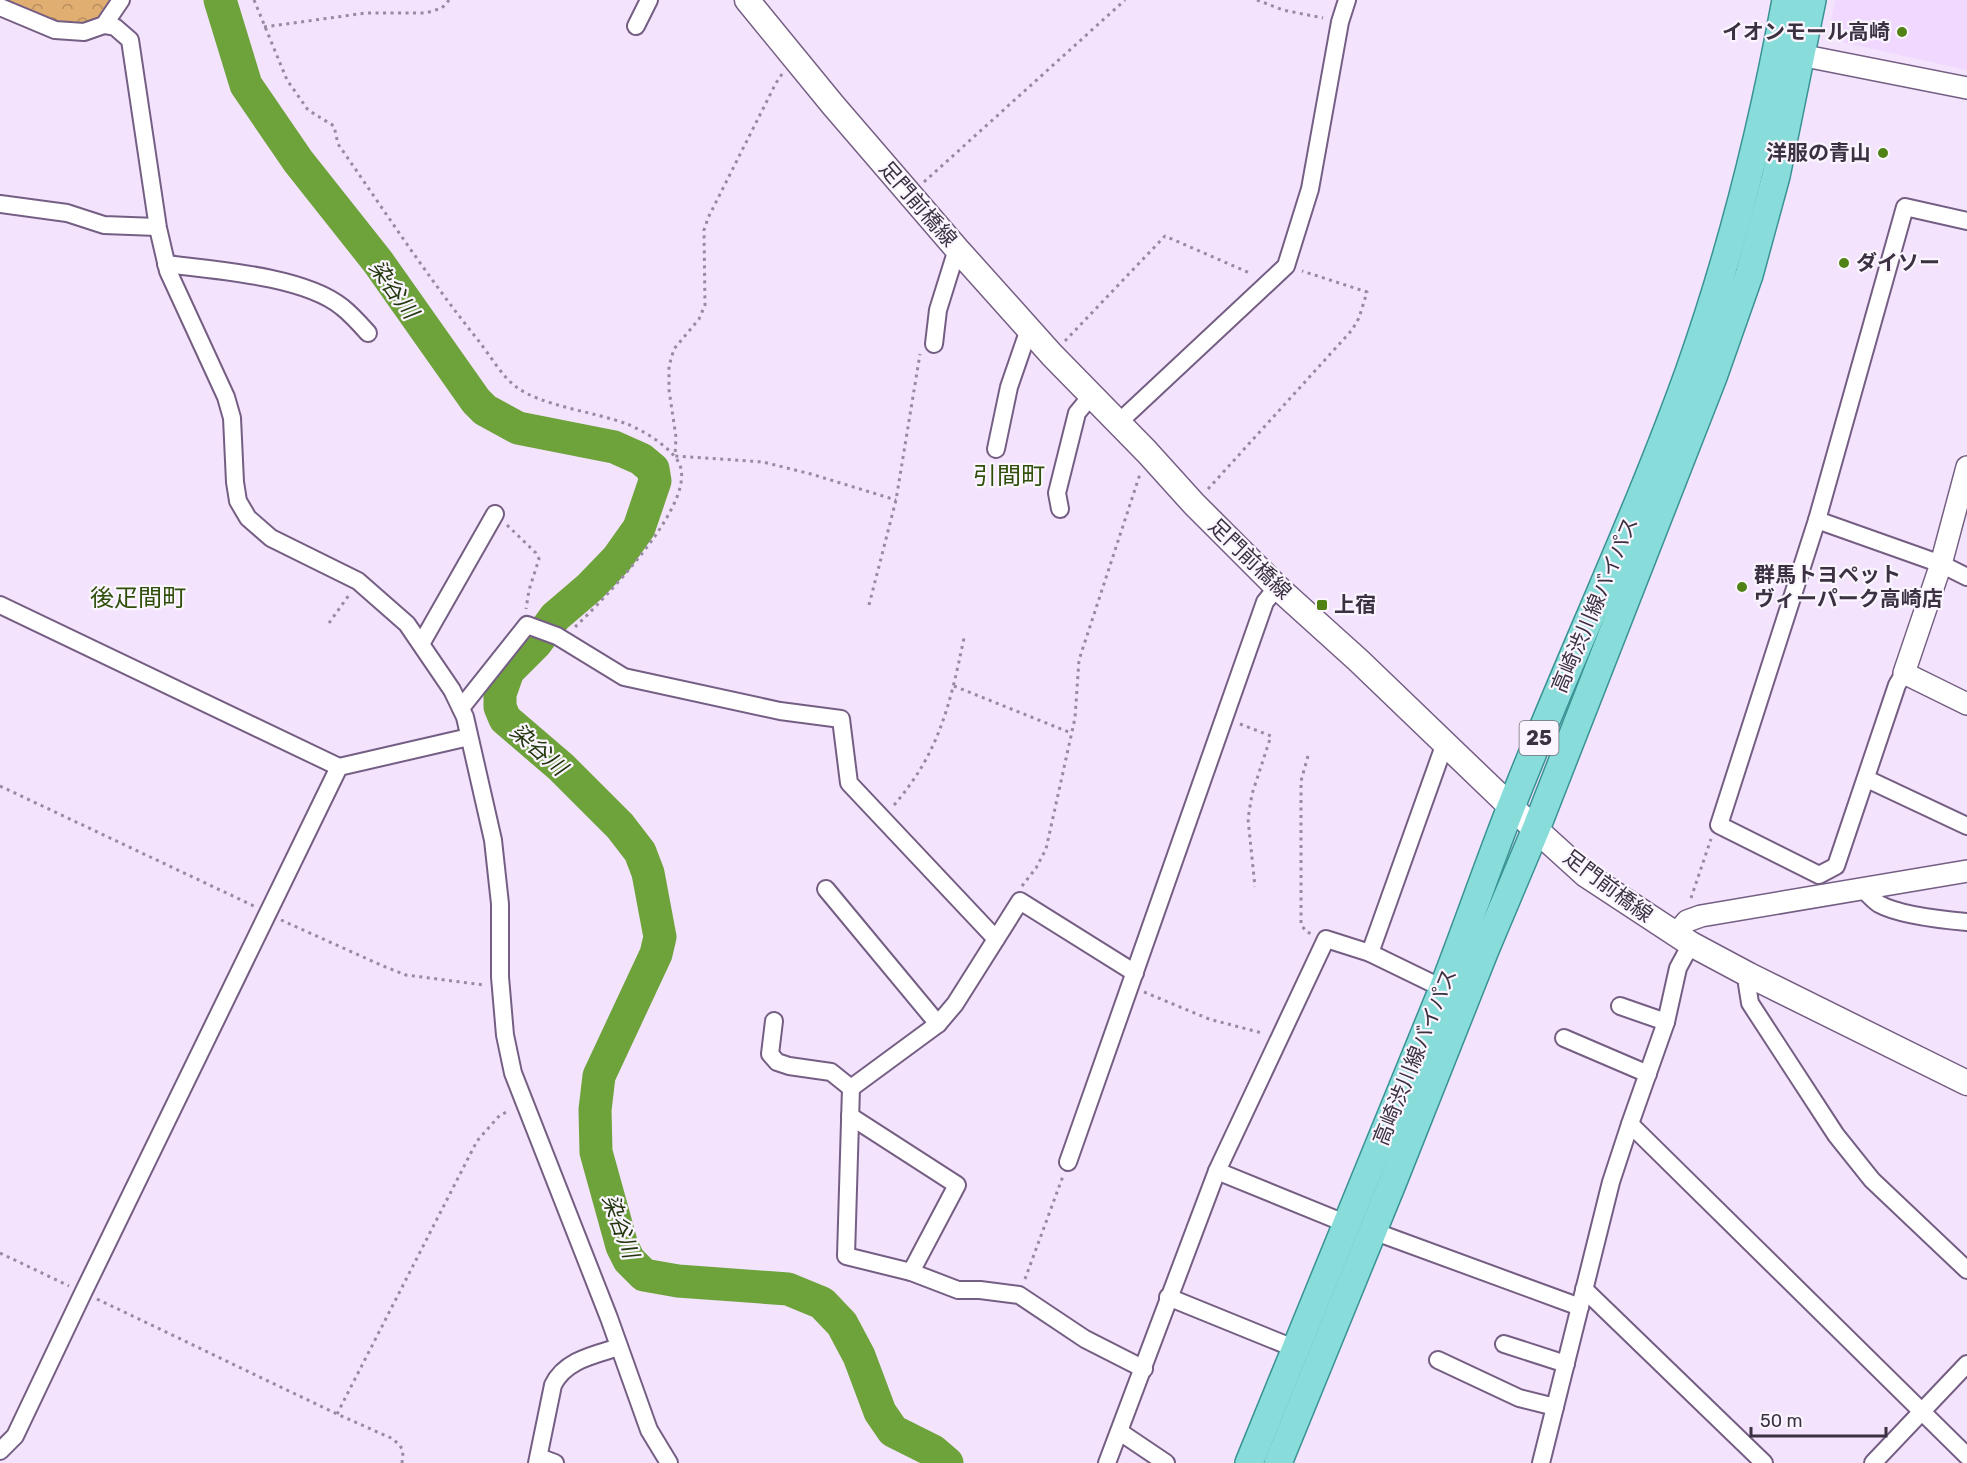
<svg xmlns="http://www.w3.org/2000/svg" width="1967" height="1463" viewBox="0 0 1967 1463" font-family="Rubik,'Noto Sans JP',sans-serif">
<style>
.built{fill:#f0d8ff}
.forest{fill:url(#forest-crowns)}
.lines{fill:none;stroke-linecap:round;stroke-linejoin:round}
.river{stroke:#6ea23b;stroke-width:33}
.minor-casing{stroke:#755e83;stroke-width:20}
.tertiary-casing{stroke:#755e83;stroke-width:24}
.secondary-casing{stroke:#755e83;stroke-width:27}
.primary-casing{stroke:#399294;stroke-width:30}
.path{stroke:#988ba0;stroke-width:3;stroke-dasharray:3 4.5;stroke-linecap:butt}
.minor{stroke:#fff;stroke-width:16}
.tertiary{stroke:#fff;stroke-width:21}
.secondary{stroke:#fff;stroke-width:24}
.primary{stroke:#88ddda;stroke-width:27}
.poi-dot{fill:#508215;stroke:#faf5fe;stroke-width:2}
.labels{text-anchor:middle;stroke-width:4.5;stroke-linejoin:round;paint-order:stroke}
.shield{fill:#faf5fe;stroke:#746c7a;stroke-width:1.5}
.shield-label{font-size:20px;font-weight:bold;fill:#3b3141}
.poi-label{font-size:21px;font-weight:bold;fill:#3b3141;stroke:#faf5fe;text-anchor:start}
.street-label{font-size:21px;fill:#3b3141;stroke:#faf5fe}
.water-label{font-size:22px;font-style:italic;fill:#22370d;stroke:#faf5fe}
.quarter-label{font-size:24px;fill:#2f4f0a;stroke:#faf5fe}
</style>
<defs>
<pattern id="forest-crowns" width="20" height="18" patternUnits="userSpaceOnUse" patternTransform="scale(1.5)"><rect width="20" height="18" fill="#e0ae70"/><path d="M2 6a3 3 0 1 1 6 0M12 15a3 3 0 1 1 6 0" fill="none" stroke="#b78e5e"/></pattern>
</defs>
<rect width="100%" height="100%" fill="#f3e3fd"/>
<!-- built -->
<polygon class="built" points="1835,0 1967,0 1967,70 1842,42 1831,22"/>
<!-- forest -->
<polygon class="forest" points="0,0 121,0 84,32"/>
<g class="lines">
<!-- river -->
<polyline class="river" points="220,0 246,85 298,161 378,262 476,401 485,410 518,428 614,447 641,459 653,469 655,481 639,528 617,559 590,587 555,617 536,643 508,671 500,694 500,707 505,719 561,767 620,826 640,852 648,873 660,937 656,954 599,1076 595,1110 596,1152 622,1246 629,1260 644,1275 678,1281 788,1289 822,1303 842,1324 859,1356 880,1412 893,1431 933,1451 947,1463"/>
<!-- minor casing -->
<g class="minor-casing">
<g id="minor">
<polyline points="0,7 55,30 84,32 104,25 121,0"/>
<polyline points="104,25 115,27 130,40 158,228 168,271 226,397 232,418 235,482 238,501 248,518 271,538 358,581 407,624 452,690 465,717 493,840 500,904 500,977 505,1035 513,1073 609,1318 649,1430 669,1463"/>
<polyline points="636,26 649,0"/>
<polyline points="0,204 67,213 104,225 157,227"/>
<path d="M166 264C214 270 304 276 342 307 351 314 360 324 368 333"/>
<polyline points="934,344 938,310 957,249"/>
<polyline points="1117,424 1286,266 1310,189 1340,22 1347,0"/>
<polyline points="996,449 1009,387 1029,329"/>
<polyline points="1060,509 1057,493 1077,413 1091,396"/>
<polyline points="1817,520 1941,564 1967,577"/>
<polyline points="0,605 339,767"/>
<polyline points="421,644 495,514"/>
<polyline points="1904,673 1897,685 1836,866 1819,875 1719,825 1817,520 1905,207 1967,221"/>
<polyline points="461,708 527,625 557,636 624,677 780,711 841,719 849,783 996,939"/>
<polyline points="1867,779 1967,826"/>
<path d="M1862 888C1867 893 1873 900 1879 904 1899 915 1944 920 1967 922"/>
<polyline points="826,889 938,1024"/>
<polyline points="1370,953 1442,988"/>
<polyline points="1135,973 1020,901 955,1004 938,1024 851,1088 846,1256 911,1272 958,1290 980,1290 1019,1295 1085,1339 1144,1369"/>
<polyline points="1749,975 1747,984 1750,1003 1836,1135 1872,1180 1967,1270"/>
<polyline points="1620,1006 1666,1022"/>
<polyline points="774,1021 770,1054 777,1062 789,1066 831,1072 851,1088"/>
<polyline points="1564,1038 1648,1074"/>
<polyline points="850,1116 957,1185 911,1272"/>
<polyline points="1630,1124 1967,1456"/>
<polyline points="1068,1162 1265,602 1277,587"/>
<polyline points="1217,1171 1347,1224"/>
<polyline points="1373,1231 1580,1307"/>
<polyline points="1584,1289 1764,1463"/>
<polyline points="1168,1297 1296,1349"/>
<polyline points="1504,1344 1566,1364"/>
<polyline points="1438,1360 1519,1398 1555,1407"/>
<polyline points="1120,1432 1166,1463"/>
<polyline points="0,1451 15,1436 83,1293 339,767 469,737"/>
<polyline points="539,1457 555,1463"/>
<path d="M537 1463 553 1385C565 1360 594 1355 619 1347"/>
<polyline points="1107,1463 1217,1171 1326,939 1370,953 1445,743"/>
<polyline points="1541,1463 1611,1182 1630,1124 1666,1022 1678,968 1691,944"/>
<polyline points="1873,1463 1967,1364"/>
</g>
</g>
<!-- tertiary casing -->
<g class="tertiary-casing">
<g id="tertiary">
<polyline points="1785,52 1967,88"/>
<polyline points="1967,467 1941,564 1904,673 1967,704"/>
<polyline points="1675,935 1687,921 1701,916 1967,871"/>
</g>
</g>
<!-- secondary casing -->
<g class="secondary-casing">
<polyline id="secondary" points="747,0 833,105 957,249 1052,355 1147,452 1194,504 1277,587 1358,660 1511,807 1586,875 1691,944 1749,975 1967,1083"/>
</g>
<!-- primary casing -->
<g class="primary-casing">
<g id="primary">
<path d="M1249 1463C1314 1306 1379 1149 1442 991 1466 930 1487 868 1511 807 1568 661 1636 519 1689 372 1732 251 1763 126 1786 0"/>
<polyline points="1278,1463 1392,1184 1485,950 1536,829 1713,377 1749,275 1776,176 1812,0"/>
</g>
</g>
<!-- path -->
<g class="path">
<path d="M254 0 287 80 308 110 334 126 338 144C384 210 428 278 478 340 489 354 502 376 515 386 540 406 596 412 627 424 643 430 678 451 681 469 690 511 604 599 575 627"/>
<polyline points="1257,0 1283,10 1323,18"/>
<polyline points="264,27 366,13 426,13 442,8 449,0"/>
<polyline points="782,74 776,83 708,218 704,230 705,305 699,319 674,349 669,366 669,390 676,437 675,456 763,462 811,474 896,500"/>
<polyline points="924,182 1125,0"/>
<polyline points="1065,341 1165,236 1252,274"/>
<polyline points="1208,489 1352,330 1359,318 1367,292 1302,271"/>
<polyline points="507,525 536,553 539,559 529,590 526,609"/>
<polyline points="869,605 896,500 920,354"/>
<polyline points="329,623 349,595"/>
<polyline points="954,686 1071,733"/>
<polyline points="1240,724 1271,736 1252,794 1248,819 1255,887"/>
<polyline points="1308,756 1301,781 1301,925 1307,932 1312,934"/>
<polyline points="0,786 254,906"/>
<path d="M894 805C939 753 950 705 964 638"/>
<polyline points="1022,886 1036,868 1046,849 1075,718 1079,660 1140,474"/>
<polyline points="1691,898 1711,839"/>
<polyline points="281,920 383,966 406,975 484,985"/>
<polyline points="1144,992 1209,1019 1262,1033"/>
<polyline points="0,1253 69,1286"/>
<polyline points="1025,1279 1063,1176"/>
<polyline points="97,1299 337,1414 391,1438 400,1445 403,1452 402,1463"/>
<polyline points="337,1414 477,1141 500,1115 509,1111"/>
</g>
<!-- minor -->
<use href="#minor" class="minor"/>
<!-- tertiary -->
<use href="#tertiary" class="tertiary"/>
<!-- secondary -->
<use href="#secondary" class="secondary"/>
<!-- primary -->
<use href="#primary" class="primary"/>
</g>
<!-- markers -->
<g class="poi-dot">
<circle cx="1902" cy="32" r="6"/>
<circle cx="1883" cy="153" r="6"/>
<circle cx="1844" cy="263" r="6"/>
<circle cx="1742" cy="587" r="6"/>
<rect x="1316" y="599" width="12" height="12" rx="3"/>
</g>
<g class="labels">
<!-- shield labels -->
<rect class="shield" x="1519.5" y="721" width="39" height="34" rx="4.5"/>
<g class="shield-label">
<text x="1539" y="745">25</text>
</g>
<!-- poi labels -->
<g class="poi-label">
<text x="1890" y="39" text-anchor="end">イオンモール高崎</text>
<text x="1871" y="160" text-anchor="end">洋服の青山</text>
<text x="1856" y="270">ダイソー</text>
<text x="1754" y="582">群馬トヨペット<tspan x="1754" dy="24">ヴィーパーク高崎店</tspan></text>
<text x="1334" y="612">上宿</text>
</g>
<!-- street labels -->
<g class="street-label">
<text transform="translate(918 204) rotate(49)" y="7">足門前橋線</text>
<text transform="translate(1250 559) rotate(44)" y="7">足門前橋線</text>
<text transform="translate(1595 605) rotate(-67)" y="7">高崎渋川線バイパス</text>
<text transform="translate(1608 886) rotate(37)" y="7">足門前橋線</text>
<text transform="translate(1415 1057) rotate(-68)" y="7">高崎渋川線バイパス</text>
</g>
<!-- water labels -->
<g class="water-label">
<text transform="translate(394 289) rotate(54)" y="8">染谷川</text>
<text transform="translate(539 749) rotate(41)" y="8">染谷川</text>
<text transform="translate(621 1226) rotate(70)" y="8">染谷川</text>
</g>
<!-- quarter labels -->
<g class="quarter-label">
<text x="1009" y="484">引間町</text>
<text x="138" y="606">後疋間町</text>
</g>
</g>
<!-- scale -->
<path d="M1751 1427v9h135v-9" fill="none" stroke="#3b3141" stroke-width="3"/>
<text x="1760" y="1427" font-size="18" fill="#3b3141" stroke="#faf5fe" stroke-width="4.5" paint-order="stroke">50 m</text>
</svg>
